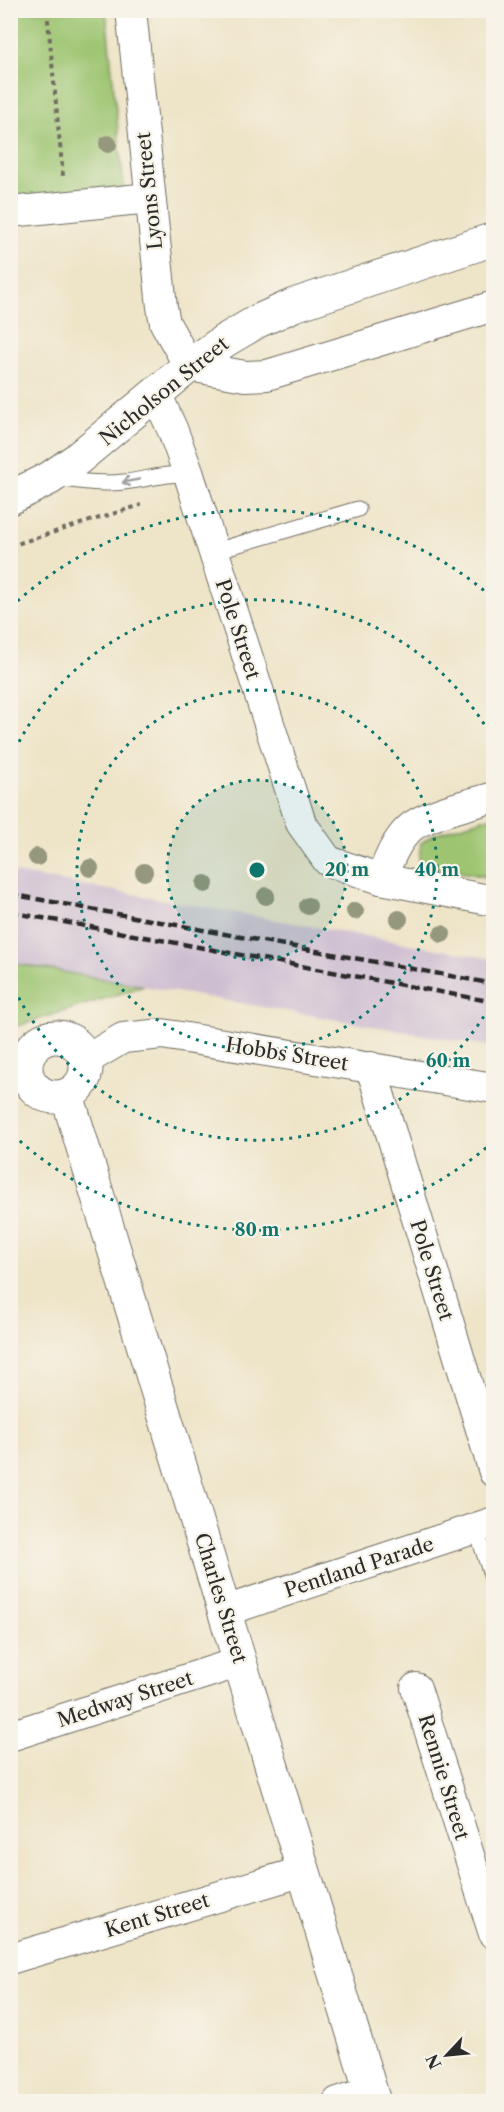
<svg xmlns="http://www.w3.org/2000/svg" width="504" height="2112" viewBox="0 0 504 2112" font-family="'Libre Caslon Text',serif">
<style>
.industrial{fill:#cebed1}
.green{fill:#9dc571;stroke:#64784e;stroke-width:1.5}
.lines{fill:none;stroke-linecap:round;stroke-linejoin:round}
.service-casing{stroke:#6f6c62;stroke-width:17}
.minor-casing{stroke:#6f6c62;stroke-width:32}
.tertiary-casing{stroke:#6f6c62;stroke-width:35}
.path{stroke:#6f6c62;stroke-width:4;stroke-dasharray:4.5 4.5;stroke-linecap:butt}
.service{stroke:#fff;stroke-width:15}
.minor{stroke:#fff;stroke-width:30}
.tertiary{stroke:#fff;stroke-width:33}
.rail{stroke:#2b2b2b;stroke-width:4.5;stroke-dasharray:9 4.5;stroke-linecap:butt}
.tree{fill:#95987d}
.oneway{stroke:#a0a0a0}
.ring{fill:none;stroke:#0f766e;stroke-width:3;stroke-dasharray:3 6}
.labels{text-anchor:middle;stroke-width:4.5;stroke-linejoin:round;paint-order:stroke}
.street-label{font-size:20px;fill:#2b2b2b;stroke:#f7f3e8}
.centre{fill:#0f766e;stroke:#f7f3e8;stroke-width:3}
.ring-label{font-size:18px;text-anchor:middle;font-weight:bold;fill:#0f766e;stroke:#f7f3e8;stroke-width:4.5;stroke-linejoin:round;paint-order:stroke}
</style>
<rect width="100%" height="100%" fill="#f7f3e8"/>
<filter id="ink" filterUnits="userSpaceOnUse"><feTurbulence type="fractalNoise" baseFrequency=".0167" numOctaves="2"/><feDisplacementMap in="SourceGraphic" scale="12" xChannelSelector="R" yChannelSelector="G"/><feConvolveMatrix kernelMatrix="1 2 1 2 8 2 1 2 1" color-interpolation-filters="sRGB"/></filter>
<filter id="wash" filterUnits="userSpaceOnUse"><feTurbulence type="fractalNoise" baseFrequency=".008" numOctaves="4" result="noise"/><feDisplacementMap in="SourceGraphic" scale="24" xChannelSelector="R" yChannelSelector="G"/><feGaussianBlur stdDeviation="1.35" result="paint"/><feColorMatrix in="noise" values="0 0 0 0 0 0 0 0 0 0 0 0 0 0 0 0 0 1.4 0 .05"/><feComposite in="paint" operator="in"/></filter>
<g filter="url(#wash)">
<rect width="100%" height="100%" fill="#eee4c8"/>
<!-- industrial -->
<polygon class="industrial" points="10,872 493,959 493,1047 11,963"/>
<!-- green -->
<g class="green">
<polygon points="11,11 106,11 124,190 11,202"/>
<polygon points="493,816 493,878 423,865 419,859 421,843 434,834"/>
<polygon points="11,963 144,986 11,1028"/>
</g>
</g>
<g filter="url(#ink)">
<g class="lines">
<!-- service casing -->
<g class="service-casing">
<g id="service">
<path d="M55 478C78 481 101 485 124 482 147 480 166 472 189 475"/>
<polyline points="212,552 358,509"/>
<polyline points="476,1528 494,1584"/>
</g>
</g>
<!-- minor casing -->
<g class="minor-casing">
<g id="minor">
<polyline points="131,10 162,307 165,323 189,366 245,376 267,375 494,306"/>
<polyline points="10,212 150,198"/>
<polyline points="156,393 173,431 189,475 301,823 328,861 381,879 494,901"/>
<path d="M381 879C388 862 395 842 409 829 424 814 472 804 494 797"/>
<polyline points="86,1060 123,1038 162,1034 494,1088"/>
<polyline points="371,1067 494,1472"/>
<polyline points="225,1611 494,1522"/>
<polyline points="416,1688 494,1934"/>
<polyline points="10,1736 240,1662"/>
<polyline points="10,1959 304,1871"/>
<polyline points="338,2102 371,2091"/>
</g>
</g>
<!-- tertiary casing -->
<g class="tertiary-casing">
<g id="tertiary">
<polyline points="10,498 50,478 76,460 189,366 224,341 258,321 294,305 494,239"/>
<circle cx="56" cy="1067" r="30"/>
<polyline points="67,1095 374,2102"/>
</g>
</g>
<!-- path -->
<g class="path">
<polyline points="47,10 63,176"/>
<polyline points="10,546 141,505"/>
<polyline points="10,1034 13,1033"/>
</g>
<!-- service -->
<use href="#service" class="service"/>
<!-- minor -->
<use href="#minor" class="minor"/>
<!-- tertiary -->
<use href="#tertiary" class="tertiary"/>
<!-- rail -->
<g class="rail">
<polyline points="10,894 494,984"/>
<polyline points="10,912 494,1002"/>
</g>
</g>
<!-- trees -->
<g class="tree">
<circle cx="108" cy="144" r="9"/>
<circle cx="37" cy="857" r="9"/>
<circle cx="90" cy="868" r="9"/>
<circle cx="144" cy="872" r="9"/>
<circle cx="205" cy="884" r="9"/>
<circle cx="266" cy="896" r="9"/>
<circle cx="308" cy="906" r="9"/>
<circle cx="355" cy="911" r="9"/>
<circle cx="399" cy="919" r="9"/>
<circle cx="442" cy="934" r="9"/>
</g>
<!-- one-way arrows -->
<defs><path id="oneway-shaft" d="M-6 0H5M1.5-3L5.5 0L1.5 3" fill="none" stroke-width="1.6" stroke-linecap="round" stroke-linejoin="round" transform="scale(1.5)"/></defs>
<use class="oneway" href="#oneway-shaft" transform="translate(131 481) rotate(169)"/>
</g>
<!-- distance rings -->
<circle cx="257" cy="870" r="90" fill="#0f766e" fill-opacity=".12"/>
<g class="ring">
<circle cx="257" cy="870" r="90"/>
<circle cx="257" cy="870" r="180"/>
<path d="M493 1001A270 270 0 0 1 11 982M11 758A270 270 0 0 1 493 739"/>
<path d="M493 1142A360 360 0 0 1 11 1133M11 607A360 360 0 0 1 493 598"/>
</g>
<g class="labels">
<!-- street labels -->
<g class="street-label">
<text transform="translate(149 191) rotate(-96)" y="7">Lyons Street</text>
<text transform="translate(164 391) rotate(-39)" y="7">Nicholson Street</text>
<text transform="translate(238 629) rotate(72)" y="7">Pole Street</text>
<text transform="translate(287 1054) rotate(9)" y="7">Hobbs Street</text>
<text transform="translate(432 1270) rotate(73)" y="7">Pole Street</text>
<text transform="translate(359 1567) rotate(-18)" y="7">Pentland Parade</text>
<text transform="translate(221 1598) rotate(73)" y="7">Charles Street</text>
<text transform="translate(125 1699) rotate(-18)" y="7">Medway Street</text>
<text transform="translate(444 1777) rotate(73)" y="7">Rennie Street</text>
<text transform="translate(157 1915) rotate(-17)" y="7">Kent Street</text>
</g>
</g>
<circle cx="257" cy="870" r="9" class="centre"/>
<g class="ring-label">
<text x="347" y="876">20 m</text>
<text x="437" y="876">40 m</text>
<text x="448" y="1067">60 m</text>
<text x="257" y="1236">80 m</text>
</g>
<!-- margin -->
<rect width="504" height="2112" fill="none" stroke="#f7f3e8" stroke-width="36"/>
<!-- north arrow -->
<g transform="translate(447 2055) rotate(244)" stroke="#f7f3e8" stroke-width="4.5" paint-order="stroke">
<path d="M0-4.5L10 22L0 15L-10 22Z" fill="#2b2b2b"/>
<text y="-9" font-size="16" font-weight="bold" text-anchor="middle" fill="#2b2b2b">N</text>
</g>
</svg>
